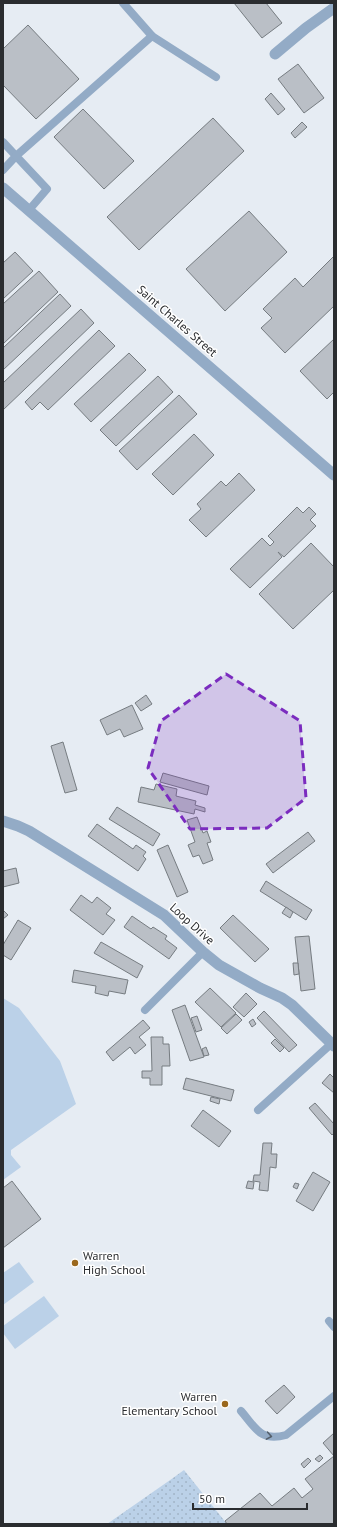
<svg xmlns="http://www.w3.org/2000/svg" width="337" height="1527" viewBox="0 0 337 1527" font-family="'PT Sans',sans-serif">
<style>
.park{fill:url(#park-dots)}
.pitch{fill:#bbd1e8}
.building{fill:#babfc6;stroke:#767c81}
.lines{fill:none;stroke-linecap:round;stroke-linejoin:round}
.service{stroke:#93abc6;stroke-width:8}
.minor{stroke:#93abc6;stroke-width:11}
.oneway{stroke:#545f6b}
.marked{fill:#7b2cbf;fill-opacity:0.2;stroke:#7b2cbf;stroke-width:3;stroke-dasharray:8 5;stroke-linejoin:round}
.poi-dot{fill:#9b681d;stroke:#fff;stroke-width:1.5}
.labels{text-anchor:middle;stroke-width:3;stroke-linejoin:round;paint-order:stroke}
.street-label{font-size:12px;fill:#2a2c2f;stroke:#fff}
.poi-label{font-size:12px;fill:#2a2c2f;stroke:#fff;text-anchor:start}
</style>
<defs>
<pattern id="park-dots" width="8" height="8" patternUnits="userSpaceOnUse"><rect width="8" height="8" fill="#bbd1e8"/><path d="M2 2h.1M6 6h.1" fill="none" stroke="#a1b4c7" stroke-width="1.8" stroke-linecap="round"/></pattern>
</defs>
<rect width="100%" height="100%" fill="#e6ecf3"/>
<!-- park -->
<polygon class="park" points="184,1470 227,1524 107,1524 173,1478"/>
<!-- pitch -->
<g class="pitch">
<polygon points="3,998 19,1008 60,1061 76,1104 11,1150 11,1155 21,1167 3,1180"/>
<polygon points="19,1262 34,1282 3,1305 3,1273"/>
<polygon points="44,1296 59,1316 15,1349 3,1333 3,1326"/>
</g>
<!-- building -->
<g class="building">
<polygon points="234,3 266,3 282,23 262,38"/>
<polygon points="28,25 79,79 36,119 3,85 3,49"/>
<polygon points="298,64 324,98 304,113 278,79"/>
<polygon points="271,93 285,109 278,115 265,99"/>
<polygon points="83,109 134,161 104,189 54,137"/>
<polygon points="213,118 244,151 139,250 107,217"/>
<polygon points="302,122 307,127 295,138 291,133"/>
<polygon points="249,211 287,252 225,311 186,269"/>
<polygon points="15,252 33,271 3,299 3,263"/>
<polygon points="334,256 334,306 285,353 261,328 272,318 263,309 295,278 303,287"/>
<polygon points="39,271 58,292 3,344 3,304"/>
<polygon points="60,294 71,306 3,370 3,348"/>
<polygon points="81,309 94,323 3,410 3,383"/>
<polygon points="99,330 115,346 48,410 40,402 32,410 25,402"/>
<polygon points="334,339 334,392 327,399 300,371"/>
<polygon points="129,353 146,370 91,422 74,404"/>
<polygon points="158,376 173,392 116,446 100,430"/>
<polygon points="179,395 197,414 137,470 119,451"/>
<polygon points="194,434 214,455 173,495 152,474"/>
<polygon points="239,473 255,490 206,537 189,520 201,509 197,504 221,481 226,486"/>
<polygon points="297,507 303,513 309,507 316,514 310,520 316,526 284,557 278,552 282,557 250,588 230,569 262,538 270,546 274,542 268,536"/>
<polygon points="311,543 334,567 334,590 293,629 259,594"/>
<polygon points="146,695 152,704 141,711 135,703"/>
<polygon points="132,705 143,729 124,737 120,729 107,735 100,720"/>
<polygon points="63,742 77,790 65,793 51,746"/>
<polygon points="163,773 209,786 207,795 160,782"/>
<polygon points="156,784 177,789 176,796 196,801 195,805 205,808 205,812 195,809 194,814 138,802 141,787 154,790"/>
<polygon points="117,807 160,834 153,846 109,819"/>
<polygon points="197,817 203,833 207,831 211,842 207,843 213,860 203,864 199,855 193,857 188,845 195,842 187,820"/>
<polygon points="97,824 133,849 136,845 146,852 143,856 146,859 138,871 88,836"/>
<polygon points="308,832 315,841 273,873 266,864"/>
<polygon points="168,845 188,892 177,897 157,850"/>
<polygon points="16,868 19,883 3,887 3,871"/>
<polygon points="266,881 312,910 306,920 260,891"/>
<polygon points="81,895 92,903 97,897 111,908 106,914 115,920 103,935 70,910"/>
<polygon points="286,907 293,912 290,918 282,913"/>
<polygon points="3,910 8,915 3,919"/>
<polygon points="233,915 269,949 255,962 220,928"/>
<polygon points="132,916 151,929 153,927 167,936 165,939 177,948 169,959 124,927"/>
<polygon points="18,920 31,928 11,960 3,955 3,945"/>
<polygon points="309,936 315,989 301,991 295,937"/>
<polygon points="101,942 143,966 137,978 94,953"/>
<polygon points="293,963 298,963 299,974 294,975"/>
<polygon points="74,970 128,980 125,994 109,991 108,996 95,993 96,986 72,982"/>
<polygon points="210,988 236,1013 221,1027 195,1002"/>
<polygon points="246,993 257,1004 244,1017 233,1007"/>
<polygon points="185,1005 204,1057 190,1061 172,1010"/>
<polygon points="264,1011 297,1045 289,1052 257,1018"/>
<polygon points="236,1014 242,1020 227,1034 221,1028"/>
<polygon points="197,1016 202,1030 196,1032 191,1018"/>
<polygon points="253,1019 256,1024 252,1027 249,1022"/>
<polygon points="143,1020 150,1028 139,1037 146,1045 135,1054 130,1047 113,1061 106,1052"/>
<polygon points="151,1037 163,1037 163,1044 169,1044 170,1066 162,1066 162,1085 150,1085 150,1078 142,1078 142,1071 152,1071"/>
<polygon points="275,1039 284,1048 280,1052 271,1043"/>
<polygon points="206,1047 209,1055 204,1056 202,1049"/>
<polygon points="330,1074 334,1078 334,1093 322,1083"/>
<polygon points="186,1078 234,1090 231,1101 183,1089"/>
<polygon points="211,1097 220,1099 219,1104 210,1101"/>
<polygon points="315,1103 334,1124 334,1133 332,1135 309,1108"/>
<polygon points="203,1110 231,1131 219,1147 191,1126"/>
<polygon points="263,1143 272,1143 271,1154 277,1154 276,1168 270,1167 268,1191 259,1190 260,1182 253,1181 254,1175 260,1175"/>
<polygon points="313,1172 330,1182 313,1211 296,1201"/>
<polygon points="12,1181 41,1219 3,1248 3,1188"/>
<polygon points="248,1181 254,1182 253,1189 246,1188"/>
<polygon points="295,1183 299,1184 297,1189 293,1187"/>
<polygon points="284,1385 295,1397 277,1414 265,1401"/>
<polygon points="334,1433 334,1524 227,1524 225,1521 260,1493 272,1506 294,1488 302,1498 313,1489 305,1479 334,1456 323,1443"/>
<polygon points="320,1455 323,1458 319,1462 315,1459"/>
<polygon points="308,1458 311,1461 304,1468 301,1464"/>
</g>
<g class="lines">
<!-- service -->
<g class="service">
<polyline points="123,3 152,36 216,77"/>
<polyline points="3,142 16,156 3,170"/>
<polyline points="29,210 47,189 16,156 152,36"/>
<polyline points="145,1010 203,952"/>
<polyline points="258,1110 331,1044"/>
<polyline points="329,1321 334,1327"/>
<path d="M241 1411C256 1428 260 1442 286 1435L334 1396"/>
</g>
<!-- minor -->
<g class="minor">
<polyline points="275,54 306,28 334,8"/>
<polyline points="3,188 334,475"/>
<polyline points="3,821 18,826 29,831 164,915 203,952 219,965 260,988 282,998 292,1005 334,1046"/>
</g>
</g>
<!-- one-way arrows -->
<defs><path id="oneway-chevron" d="M-2-3.5L2.5 0L-2 3.5" fill="none" stroke-width="1.6" stroke-linecap="round" stroke-linejoin="round"/></defs>
<use class="oneway" href="#oneway-chevron" transform="translate(269 1436) rotate(10)"/>
<!-- marked area -->
<path class="marked" d="M226 674 300 721 306 798 267 828 190 829 148 768 161 721Z"/>
<!-- markers -->
<g class="poi-dot">
<circle cx="75" cy="1263" r="4"/>
<circle cx="225" cy="1404" r="4"/>
</g>
<g class="labels">
<!-- street labels -->
<g class="street-label">
<text transform="translate(177 321) rotate(41)" y="4">Saint Charles Street</text>
<text transform="translate(192 924) rotate(42)" y="4">Loop Drive</text>
</g>
<!-- poi labels -->
<g class="poi-label">
<text x="83" y="1260">Warren<tspan x="83" dy="14">High School</tspan></text>
<text x="217" y="1401" text-anchor="end">Warren<tspan x="217" dy="14">Elementary School</tspan></text>
</g>
</g>
<!-- border -->
<rect width="337" height="1527" fill="none" stroke="#2a2c2f" stroke-width="8"/>
<!-- scale -->
<path d="M193 1503v6h114v-6" fill="none" stroke="#2a2c2f" stroke-width="2"/>
<text x="199" y="1503" font-size="12" fill="#2a2c2f" stroke="#ffffff" stroke-width="3" paint-order="stroke">50 m</text>
</svg>
